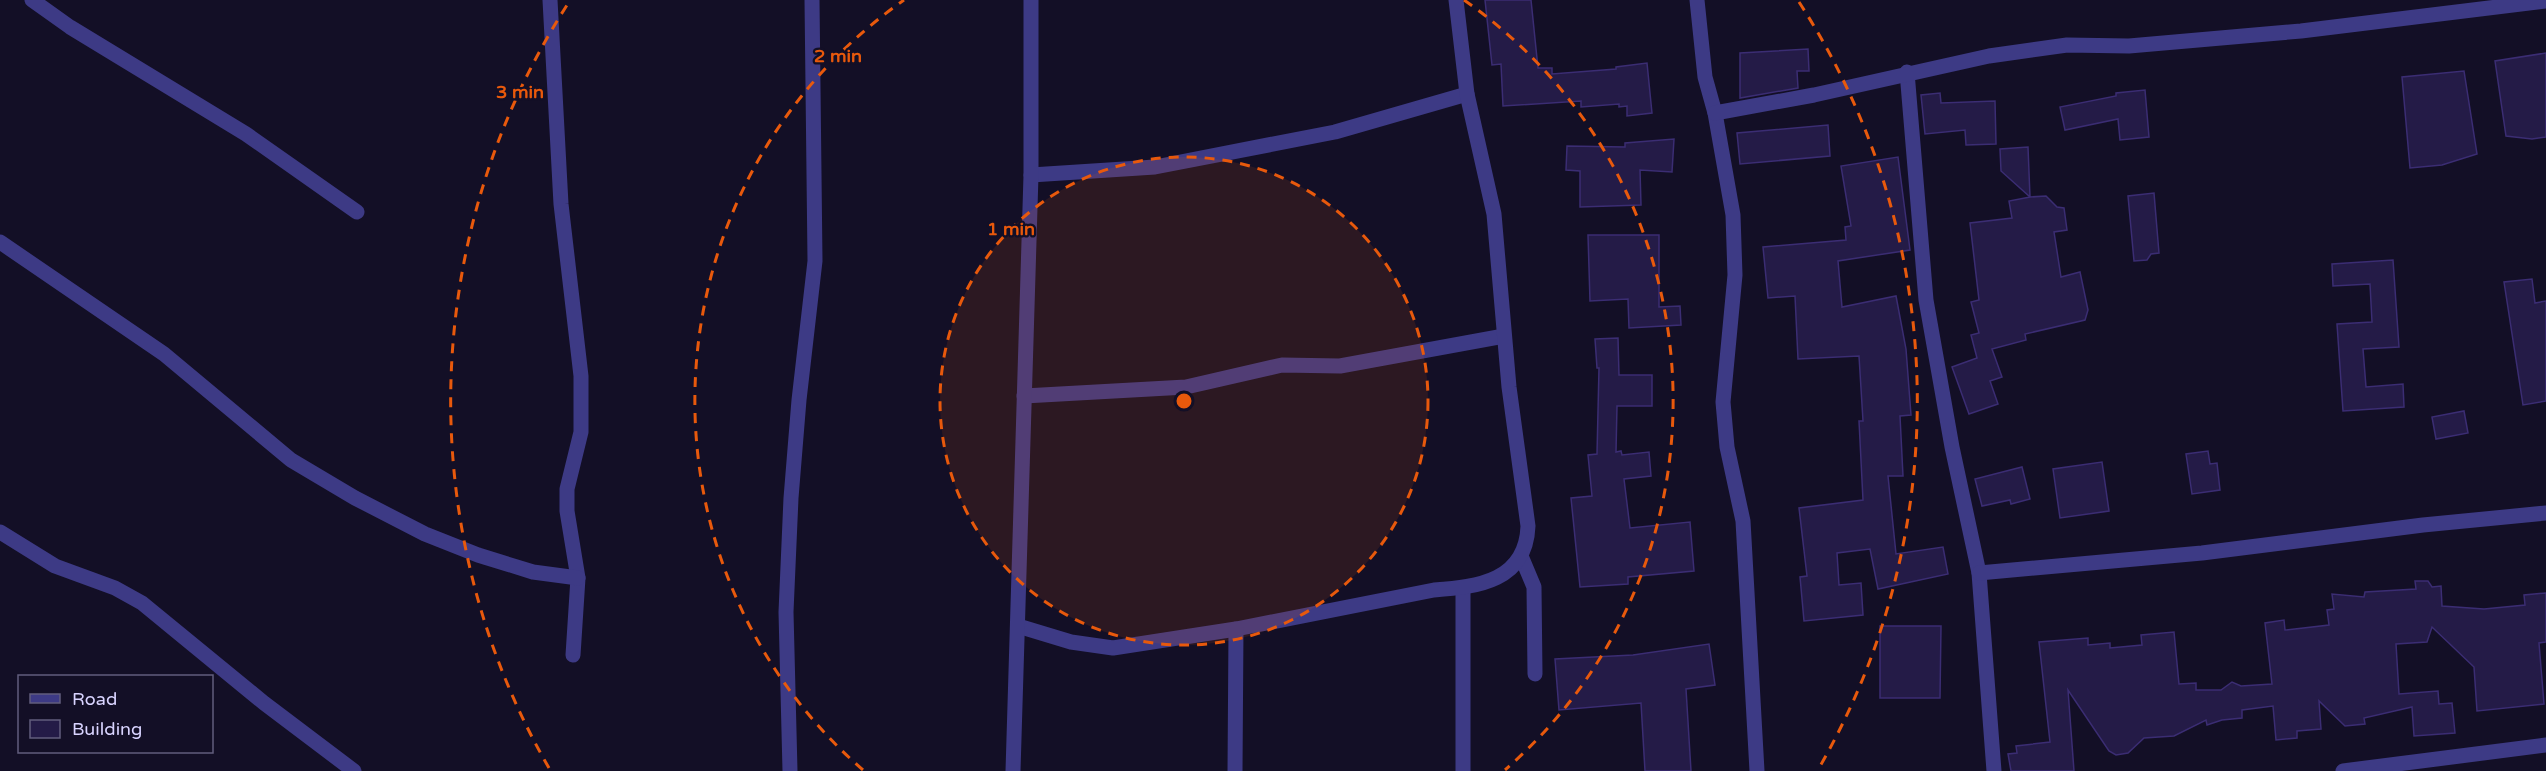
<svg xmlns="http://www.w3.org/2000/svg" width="2546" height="771" viewBox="0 0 2546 771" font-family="'Varela Round',sans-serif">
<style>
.building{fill:#241b47;stroke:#3b2d73;stroke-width:1.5}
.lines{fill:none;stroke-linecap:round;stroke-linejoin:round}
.minor{stroke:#3d3a85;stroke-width:15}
.ring{fill:none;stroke:#e8590c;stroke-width:3;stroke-dasharray:10 8}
.centre{fill:#e8590c;stroke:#130f26;stroke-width:3}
.ring-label{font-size:18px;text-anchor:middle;font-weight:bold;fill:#e8590c;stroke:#130f26;stroke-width:4.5;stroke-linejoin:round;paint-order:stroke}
</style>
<rect width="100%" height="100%" fill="#130f26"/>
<!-- building -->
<g class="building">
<polygon points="1485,0 1531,0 1538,68 1552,68 1552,74 1616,69 1616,67 1647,63 1652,113 1627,116 1627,106 1619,107 1619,104 1581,107 1581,101 1503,106 1501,64 1492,65"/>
<polygon points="1808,49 1809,71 1797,71 1798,88 1740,98 1740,53"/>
<polygon points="2546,53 2546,137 2532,139 2506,136 2495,61"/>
<polygon points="2464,71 2477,154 2442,165 2410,168 2402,77"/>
<polygon points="2145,90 2149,137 2120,140 2118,119 2065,130 2060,107 2116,96 2116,93"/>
<polygon points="1940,93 1941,103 1995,101 1996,144 1966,145 1965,130 1925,134 1921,95"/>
<polygon points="1828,125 1830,156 1740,164 1737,133"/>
<polygon points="1674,139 1672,172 1640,170 1641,205 1580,207 1580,171 1566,170 1567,146 1625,147 1625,143"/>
<polygon points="2028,147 2030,197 2046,196 2057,207 2064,208 2067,230 2054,232 2061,277 2080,272 2088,310 2085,320 2025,334 2026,340 1992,349 2002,377 1990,381 1998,404 1969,414 1952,367 1977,358 1971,335 1979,333 1971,302 1979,300 1970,223 2012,218 2009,201 2030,197 2001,171 2000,149"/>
<polygon points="1898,157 1910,250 1838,261 1842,307 1896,296 1906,349 1911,415 1900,416 1903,476 1888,476 1896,554 1943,547 1948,574 1878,589 1870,549 1837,553 1839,585 1861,583 1863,615 1804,621 1800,577 1807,576 1799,508 1863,500 1859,421 1863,421 1859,356 1798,359 1795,296 1768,298 1763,247 1846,240 1845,227 1851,226 1841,166"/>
<polygon points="2154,193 2159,253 2151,254 2147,260 2134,261 2128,196"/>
<polygon points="1588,235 1659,235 1659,307 1680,306 1681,325 1629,328 1628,299 1590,301"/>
<polygon points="2393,260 2399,347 2363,349 2366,387 2403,384 2404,407 2343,411 2337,324 2372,322 2370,284 2333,286 2332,264"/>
<polygon points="2532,279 2535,303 2546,301 2546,401 2523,405 2504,282"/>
<polygon points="1618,338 1619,375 1652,375 1652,406 1617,406 1616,452 1621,451 1622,455 1649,452 1651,476 1624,479 1630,528 1690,522 1694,571 1628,577 1628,584 1580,587 1571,498 1592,496 1588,455 1597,454 1599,368 1597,368 1595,339"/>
<polygon points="2464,411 2468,433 2436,439 2432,417"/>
<polygon points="2208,451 2210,464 2217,463 2220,490 2192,494 2186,454"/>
<polygon points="2102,462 2109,511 2060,518 2053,469"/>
<polygon points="2022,467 2030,499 2011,504 2010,500 1982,506 1975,479"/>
<polygon points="2415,581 2428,581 2432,587 2441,586 2442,606 2484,609 2525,605 2524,595 2546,593 2546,642 2539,643 2544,704 2477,711 2474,667 2432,627 2427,642 2396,644 2399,694 2438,691 2439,704 2452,703 2455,733 2414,736 2412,707 2364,718 2365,724 2345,726 2319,701 2321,729 2297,731 2297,738 2276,740 2273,706 2242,710 2242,718 2222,720 2207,725 2206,720 2174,736 2144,738 2128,753 2116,755 2109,751 2068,690 2074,771 2011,771 2008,754 2017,753 2016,746 2050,742 2039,642 2088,638 2088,645 2110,643 2110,648 2142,645 2141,635 2174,632 2179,684 2196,683 2196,690 2221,690 2232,682 2241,686 2272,684 2265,623 2284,620 2285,630 2329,625 2327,610 2334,609 2332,594 2364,597 2365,592 2416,589"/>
<polygon points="1880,626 1941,626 1940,698 1880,698"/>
<polygon points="1709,644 1715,685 1686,689 1691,771 1645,771 1641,703 1559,710 1555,659 1633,655"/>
</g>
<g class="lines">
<!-- minor -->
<g class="minor">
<polyline points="32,0 70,27 246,134 357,212"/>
<polyline points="550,0 561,204 581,376 581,432 567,489 567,511 578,578 573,655"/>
<polyline points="1697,0 1705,77 1715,113 1733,215 1735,275 1723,402 1727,447 1743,521 1757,771"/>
<polyline points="1907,72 1926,300 1952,447 1979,573 1994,771"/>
<polyline points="1715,113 1814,95 1989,56 2067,45 2129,46 2301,31 2546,1"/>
<polyline points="1031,175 1155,167 1335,132 1467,94"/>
<polyline points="0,242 164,354 291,460 355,498 425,534 478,555 533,572 578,578"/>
<polyline points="1024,396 1186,387 1282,365 1340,366 1504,336"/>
<polyline points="0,532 55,566 115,588 142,603 264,703 354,771"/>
<polyline points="1521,556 1534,587 1535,674"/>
<polyline points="1979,573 2202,553 2423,525 2546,513"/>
<polyline points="1463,588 1463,771"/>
<path d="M1018 626 1071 642 1113 648 1236 629 1434 590C1478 587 1526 581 1528 526L1509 387 1494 214 1467 94 1456 0"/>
<polyline points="790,771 786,612 791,498 799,400 815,261 812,0"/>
<polyline points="1013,771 1031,175 1031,0"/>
<polyline points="1235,771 1236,629"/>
<polyline points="2343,771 2546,745"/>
</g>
</g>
<!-- distance rings -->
<circle cx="1184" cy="401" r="244" fill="#e8590c" fill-opacity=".12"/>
<g class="ring">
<circle cx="1184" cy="401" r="244"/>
<path d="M863 770A489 489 0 0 1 904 0M1464 0A489 489 0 0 1 1505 770"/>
<path d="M549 768A733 733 0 0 1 569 2M1799 2A733 733 0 0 1 1819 768"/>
</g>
<circle cx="1184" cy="401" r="9" class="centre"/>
<g class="ring-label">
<text x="838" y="62">2 min</text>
<text x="520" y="98">3 min</text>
<text x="1011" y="235">1 min</text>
</g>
<!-- legend -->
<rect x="18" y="675" width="195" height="78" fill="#130f26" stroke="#625e7d" stroke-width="1.5"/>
<rect x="30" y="694" width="30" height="9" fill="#3d3a85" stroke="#625e7d" stroke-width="1.5"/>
<text x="72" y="705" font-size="18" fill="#d9d4ff">Road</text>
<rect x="30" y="720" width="30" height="18" fill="#241b47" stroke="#625e7d" stroke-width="1.5"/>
<text x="72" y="735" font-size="18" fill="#d9d4ff">Building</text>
</svg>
